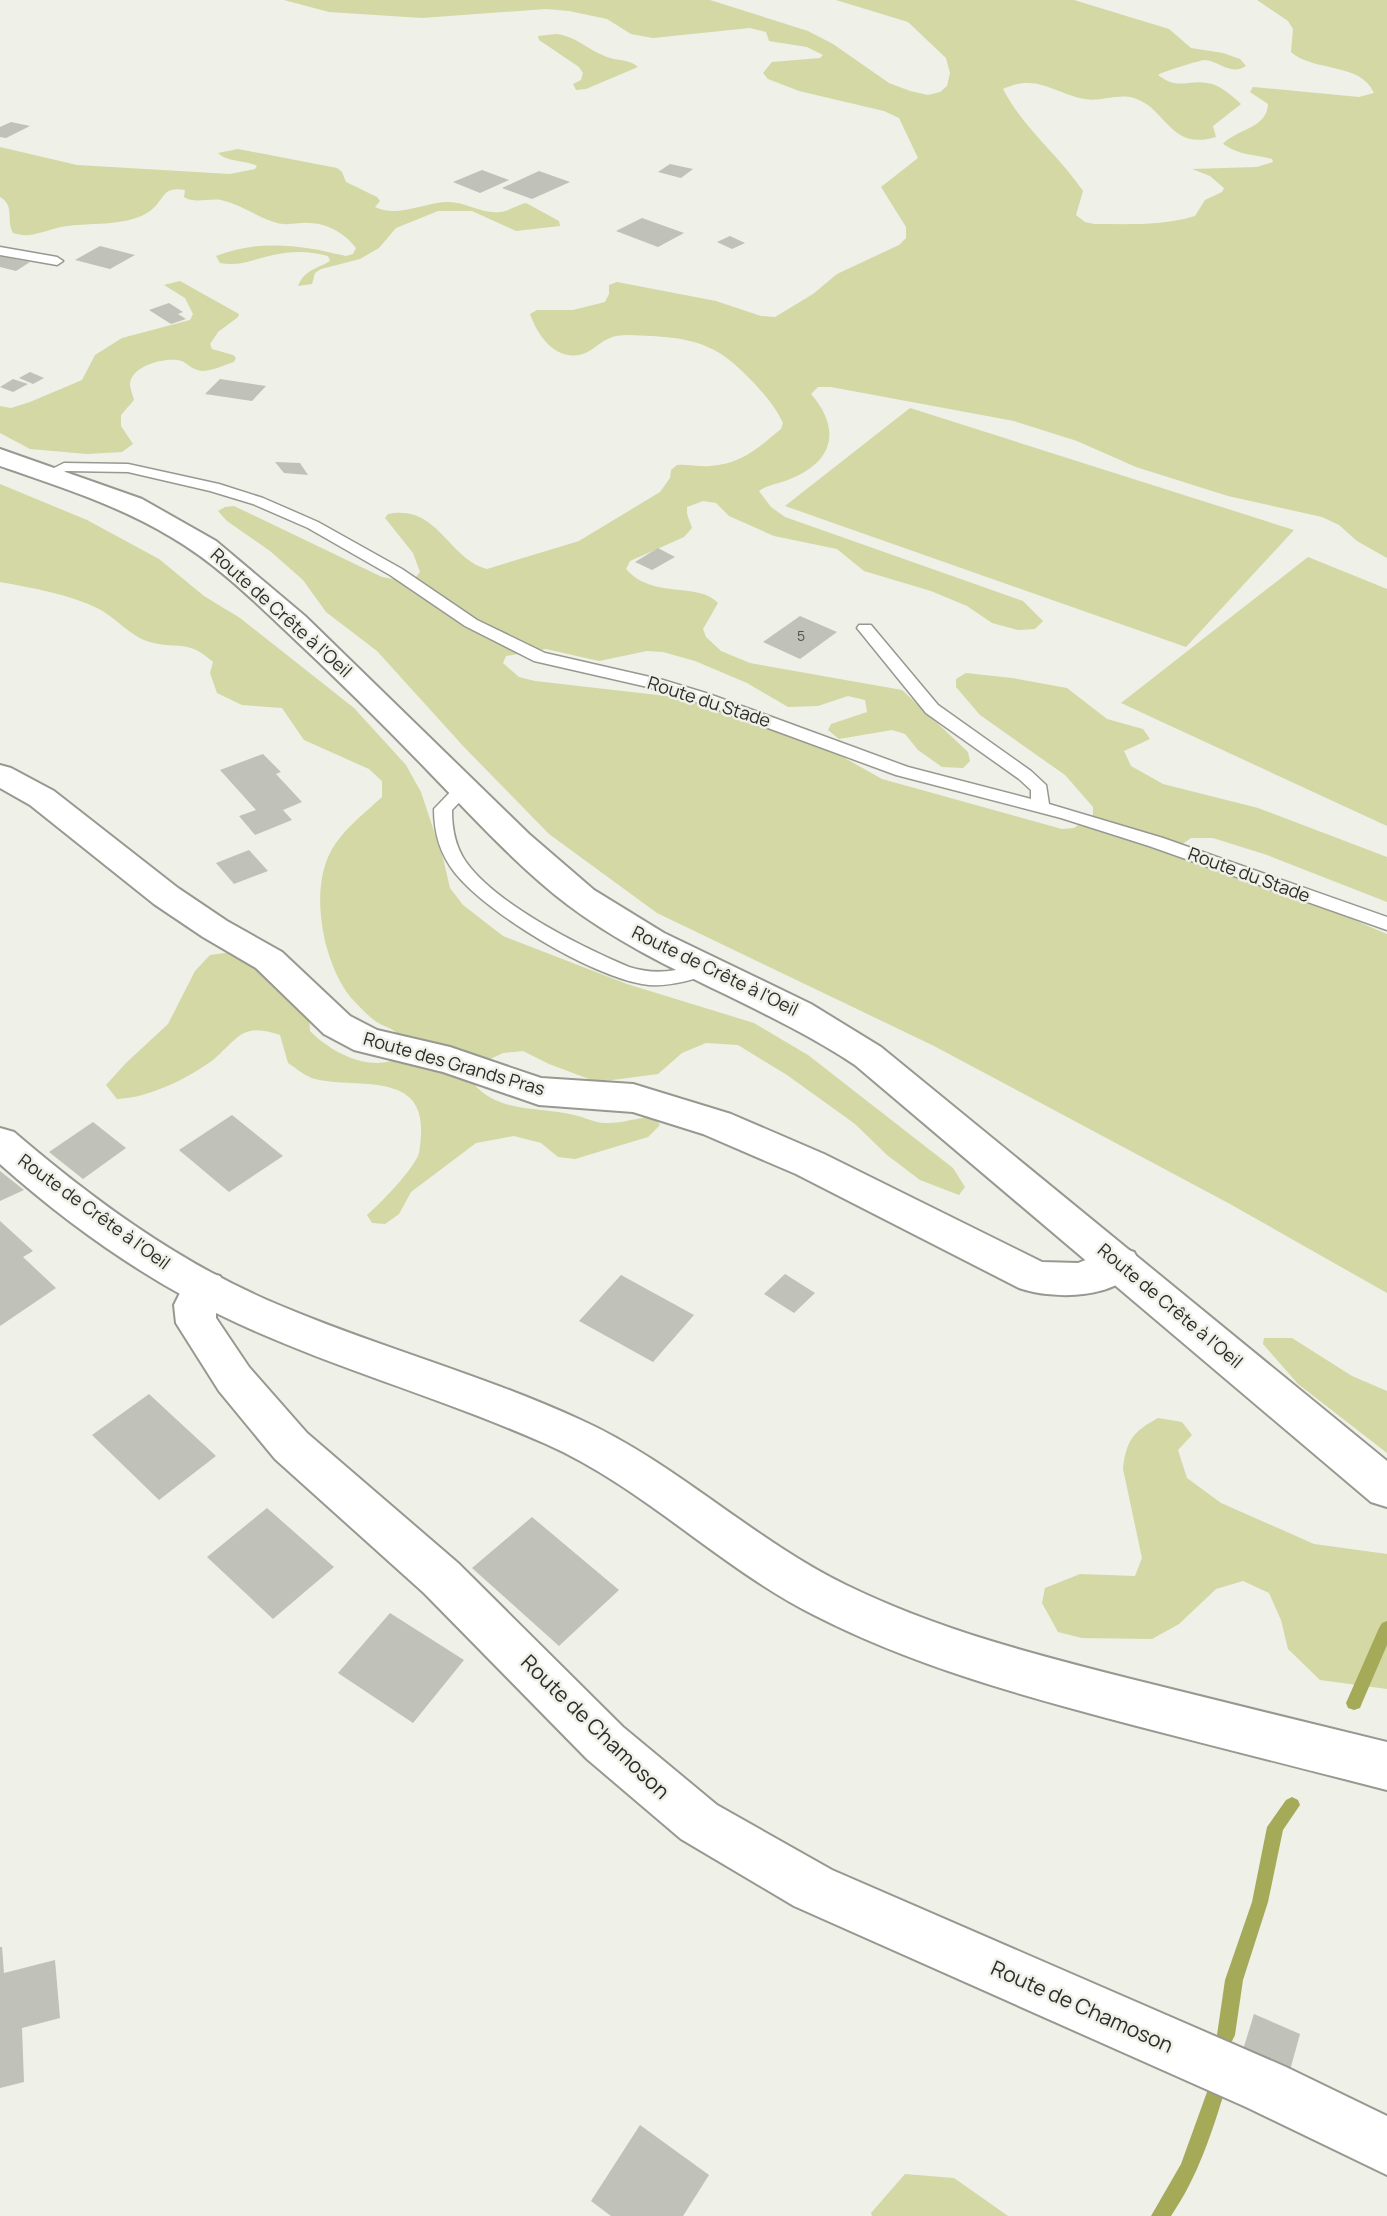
<svg xmlns="http://www.w3.org/2000/svg" width="1387" height="2216" viewBox="0 0 1387 2216" font-family="Manrope,sans-serif">
<style>
.green{fill:#d3d8a4}
.lines{fill:none;stroke-linecap:round;stroke-linejoin:round}
.stream{fill:#a5aa59;fill-rule:evenodd}
.building{fill:#c0c1b9}
.lane-casing{stroke:#989891;stroke-width:3}
.street-casing{stroke:#989891;stroke-width:4}
.secondary-casing{stroke:#989891;stroke-width:4}
.lane{fill:#fff;fill-rule:evenodd}
.street{fill:#fff;fill-rule:evenodd}
.secondary{fill:#fff;fill-rule:evenodd}
.labels{text-anchor:middle;stroke-width:5;stroke-linejoin:round;paint-order:stroke}
.number-label{font-size:14px;fill:#51514d}
.street-label{font-size:18px;fill:#2c2c29;stroke:#eff0e8}
.near-street-label{font-size:21px;fill:#2c2c29;stroke:#eff0e8}
</style>
<rect width="100%" height="100%" fill="#eff0e8"/>
<!-- green -->
<g class="green">
<path d="M284 0H710L808 31 833 44 889 83 910 91 928 95 940 92 947 86 950 73 946 58 908 22 836 0H1074L1169 29 1191 48 1223 53 1240 59 1246 66C1230 76 1220 61 1204 60 1201 60 1161 72 1158 75 1179 91 1187 79 1207 83 1221 85 1231 95 1241 104L1213 126 1216 137C1169 151 1168 109 1134 98 1118 93 1101 102 1085 99 1053 93 1037 73 1003 89 1023 128 1059 155 1083 191L1076 215 1085 222 1094 224C1128 224 1162 226 1195 216L1205 200 1222 192 1224 188 1210 176 1192 169 1257 167 1273 162 1272 159C1250 153 1244 157 1223 144 1236 129 1267 129 1268 104L1250 92 1253 87 1359 97 1374 93C1361 62 1313 72 1291 52L1293 29 1288 21 1257 0H1387V558L1357 541 1339 525 1322 517 1228 496 1136 467 1077 441 1014 421 831 387H818L811 394C842 430 833 462 790 479 779 484 769 484 759 491L771 507 785 517 1023 601 1043 621 1035 629 1018 630 992 623 967 606 931 591 864 571 837 549 774 536 729 516 716 503 703 501 687 507V514L692 528 684 537 630 561 626 569C653 600 697 581 718 603L703 629 706 637 721 651 750 663 902 690 968 752 970 761 963 768 942 767 918 750 905 734 892 730 839 739 828 730 831 724 867 712 865 700 848 696 818 706 788 707 747 683 695 661 663 652 647 651 599 661 546 649 506 656 503 663 519 677 535 681 684 698 827 748 882 779 1062 829 1074 828 1093 815V807L1065 775 980 715 956 687V679L966 673 1012 678 1067 688 1107 719 1143 729 1150 739 1124 751 1131 766 1163 784 1258 808 1387 857V902L1267 855 1213 838H1191L1180 846 1387 934V1293L1230 1204 934 1046 657 913 549 834 464 747 377 651 326 612 303 580 270 551 227 521 218 511 225 507 234 506 382 577 393 579 416 577 420 572 413 553 385 518 388 514C438 504 448 559 487 569L579 541 660 492 670 478 671 470 677 465C688 464 699 467 710 466 742 464 758 448 781 429L783 423C775 406 765 395 752 381 720 347 699 339 653 336 641 336 628 334 616 336 597 340 590 359 568 355 549 352 536 331 530 314L537 310H573L605 302 609 294V285L617 282 716 301 761 316 775 317 813 294 837 274 899 245 906 238V227L881 187 918 158 899 118 884 111 799 91 768 79 763 73 772 62 820 58 823 55 807 47 769 41 766 32 750 28 653 38 631 34 607 19 569 11 546 9 422 18 329 12Z"/>
<path d="M556 34C576 36 588 50 607 57 617 61 630 59 638 67L586 89 576 90 573 84 581 80 583 73 579 67 539 40 538 36Z"/>
<path d="M0 147 77 165 230 174 255 169 257 166C245 160 227 162 218 153L238 149 337 168 342 172 346 182 377 197 380 201 375 207C396 218 424 203 446 202 465 201 481 214 500 212 509 211 517 205 526 203L559 221 560 226 516 231 472 211H438L396 228 379 248 360 259 321 269 315 273 312 284 298 286C304 270 317 269 330 261L328 256C309 251 292 251 273 255 253 259 240 267 220 263L216 256C261 239 301 245 346 256L353 254 356 248C346 234 327 223 309 223 299 222 287 226 277 223 257 217 242 205 221 200 209 198 194 204 184 197L185 190C159 186 166 202 147 213 123 227 88 222 61 227 50 229 40 234 29 235 24 236 18 234 13 233 6 220 15 205 0 197Z"/>
<path d="M180 281 239 314 238 317 218 332 210 344 212 349 233 355 236 358 234 362C224 365 212 371 202 371 193 370 189 365 182 361 168 356 131 365 130 384 130 388 133 396 134 400L121 415V426L133 444 122 452 87 454 30 449 0 433V406L11 408 30 402 82 380 95 355 122 338 190 320 193 314 185 298 164 285Z"/>
<polygon points="910,408 1294,530 1186,647 785,506"/>
<path d="M0 484 87 520 159 559 204 596 240 618 354 708 406 765 421 792 443 858 450 888 463 905 503 936 627 984 754 1023 808 1055 953 1168 965 1187 959 1195 920 1180 887 1155 855 1124 787 1075 738 1045 706 1043 682 1053 658 1074 597 1082 549 1064 523 1051 503 1053 488 1060 473 1083C497 1113 540 1107 574 1115 584 1117 595 1123 605 1123 621 1124 638 1117 654 1117L660 1125 648 1137 575 1159 558 1157 541 1143 514 1136 476 1143 411 1192 399 1214 385 1224 372 1223 367 1215C379 1205 415 1168 419 1153 420 1147 421 1139 421 1132 424 1070 353 1089 315 1079 306 1077 296 1068 288 1063L280 1035C268 1031 254 1027 242 1034 231 1041 223 1052 213 1060 187 1079 148 1098 117 1099L106 1085 126 1063 168 1024 195 971 210 955 225 953 236 954 307 993 310 1031C330 1051 363 1069 391 1061L403 1041C393 1025 387 1030 374 1020 367 1015 360 1007 354 1001 324 968 309 894 330 853 341 831 365 813 382 797V781L369 769 304 740 282 708 242 705 217 693 210 673 213 662C188 640 182 649 154 643 132 639 118 619 99 609 69 594 33 588 0 582Z"/>
<polygon points="1308,557 1387,589 1387,826 1121,703"/>
<polygon points="1264,1338 1292,1338 1352,1376 1387,1391 1387,1453 1298,1384 1263,1344"/>
<path d="M1158 1418 1182 1422 1192 1435 1178 1450 1187 1478 1221 1503 1314 1544 1387 1554V1689L1320 1680 1288 1649 1281 1620 1269 1593 1243 1581 1216 1589 1179 1624 1152 1639 1082 1638 1058 1632 1042 1603 1045 1588 1080 1574 1135 1576 1142 1558 1123 1469C1126 1440 1134 1431 1158 1418Z"/>
<polygon points="905,2174 954,2178 1008,2216 872,2216 871,2213"/>
</g>
<g class="lines">
<!-- stream -->
<g class="stream">
<polygon points="1387,1621 1387,1645 1362,1703 1360,1708 1354,1710 1348,1708 1346,1703 1379,1628 1382,1623"/>
<polygon points="1292,1797 1298,1800 1300,1805 1283,1830 1268,1902 1243,1980 1235,2035 1232,2041 1226,2044 1220,2041 1217,2035 1225,1980 1252,1902 1267,1827 1286,1800"/>
<path d="M1217 2078 1223 2081 1226 2087C1212 2132 1198 2177 1171 2216H1151L1181 2164 1211 2081Z"/>
</g>
</g>
<!-- building -->
<g class="building">
<polygon points="11,122 30,126 6,138 0,137 0,127"/>
<polygon points="670,164 693,169 681,178 658,172"/>
<polygon points="482,170 509,180 480,193 453,182"/>
<polygon points="539,171 570,182 532,199 502,188"/>
<polygon points="642,218 684,233 658,247 616,231"/>
<polygon points="730,236 745,243 732,249 717,242"/>
<polygon points="100,246 135,255 110,269 75,260"/>
<polygon points="0,256 30,262 16,271 0,267"/>
<polygon points="169,303 183,312 178,314 186,319 171,324 149,310"/>
<polygon points="30,372 44,378 33,384 19,378"/>
<polygon points="13,379 28,384 13,392 0,387"/>
<polygon points="220,379 266,386 252,401 205,394"/>
<polygon points="275,462 300,463 308,475 284,473"/>
<polygon points="658,548 675,557 652,570 635,562"/>
<polygon points="800,616 837,632 800,659 763,642"/>
<polygon points="263,754 281,772 276,774 302,802 283,810 292,820 255,835 239,816 256,810 220,770"/>
<polygon points="249,850 268,871 234,884 216,863"/>
<polygon points="232,1115 283,1156 229,1192 179,1150"/>
<polygon points="93,1122 126,1148 83,1179 49,1152"/>
<polygon points="0,1171 24,1190 0,1201"/>
<polygon points="0,1221 33,1251 23,1257 56,1288 0,1326"/>
<polygon points="785,1274 815,1293 794,1313 764,1294"/>
<polygon points="621,1275 694,1315 653,1362 579,1321"/>
<polygon points="149,1394 216,1456 159,1500 92,1435"/>
<polygon points="267,1508 334,1567 273,1619 207,1557"/>
<polygon points="532,1517 619,1590 559,1646 472,1568"/>
<polygon points="390,1613 464,1660 413,1723 338,1673"/>
<polygon points="0,1947 2,1947 4,1973 55,1960 60,2018 22,2028 24,2082 0,2088"/>
<polygon points="1254,2014 1300,2034 1289,2074 1242,2053"/>
<polygon points="640,2125 709,2175 683,2216 611,2216 591,2201"/>
</g>
<g class="lines">
<!-- lane casing -->
<g class="lane-casing">
<g id="lane">
<polygon points="0,247 57,257 63,261 57,265 0,255"/>
<polygon points="64,463 128,464 219,484 263,498 318,522 402,569 477,620 545,653 663,680 709,694 908,767 1031,799 1031,790 1019,779 926,713 857,628 859,625 871,625 938,705 1031,771 1046,785 1049,804 1163,838 1387,917 1387,930 1149,846 1061,818 896,775 697,702 652,688 534,661 465,626 390,575 308,528 253,504 210,491 128,472 66,471 49,478 42,474"/>
<path d="M463 784 472 789 452 810C452 829 455 846 466 862 497 905 580 946 629 967 645 972 659 973 676 970 687 968 698 961 710 964L713 969 710 974C688 981 665 988 642 984 590 975 489 915 455 873 440 854 434 833 434 809L457 785Z"/>
</g>
</g>
<!-- street casing -->
<g class="street-casing">
<g id="street">
<path d="M0 765 11 768 54 791 178 888 227 921 282 952 350 1016 377 1030 450 1047 541 1078 633 1084 731 1114 824 1154 1042 1262 1078 1263 1119 1247 1134 1252 1140 1263C1120 1300 1054 1300 1019 1288L796 1174 703 1134 633 1112 539 1105 443 1072 354 1050 324 1034 256 968 203 937 154 904 30 805 0 788Z"/>
<polygon points="205,1272 220,1276 226,1288 216,1305 216,1318 249,1367 307,1433 458,1563 623,1727 717,1805 832,1870 1286,2067 1387,2116 1387,2175 1246,2107 794,1906 681,1839 587,1759 424,1593 275,1459 219,1391 176,1323 174,1305 184,1285 190,1276"/>
</g>
</g>
<!-- secondary casing -->
<g class="secondary-casing">
<g id="secondary">
<path d="M0 449 142 499 216 541 305 616 529 834 594 890 664 933 811 1004 881 1047 1387 1461V1507L1371 1502 855 1065C763 1004 654 970 568 905 517 866 474 818 430 773 383 724 335 677 286 631 250 597 214 562 171 537 118 505 58 486 0 466Z"/>
<path d="M0 1128 14 1132C91 1198 174 1259 267 1300 370 1345 479 1373 581 1420 676 1463 752 1539 846 1585 938 1630 1036 1655 1135 1680 1219 1701 1303 1722 1387 1742V1790C1302 1768 1217 1747 1133 1725 1023 1696 913 1666 812 1614 718 1566 643 1487 546 1444 445 1399 337 1369 237 1323 150 1283 71 1227 0 1164Z"/>
</g>
</g>
<!-- lane -->
<use href="#lane" class="lane"/>
<!-- street -->
<use href="#street" class="street"/>
<!-- secondary -->
<use href="#secondary" class="secondary"/>
</g>
<g class="labels">
<!-- number labels -->
<g class="number-label">
<text x="801" y="641">5</text>
</g>
<!-- street labels -->
<g class="street-label">
<text transform="translate(281 613) rotate(42)" y="6">Route de Crête à l'Oeil</text>
<text transform="translate(709 702) rotate(18)" y="6">Route du Stade</text>
<text transform="translate(1249 875) rotate(20)" y="6">Route du Stade</text>
<text transform="translate(715 971) rotate(26)" y="6">Route de Crête à l'Oeil</text>
<text transform="translate(454 1064) rotate(16)" y="6">Route des Grands Pras</text>
<text transform="translate(94 1212) rotate(36)" y="6">Route de Crête à l'Oeil</text>
<text transform="translate(1170 1306) rotate(40)" y="6">Route de Crête à l'Oeil</text>
</g>
<!-- near-street labels -->
<g class="near-street-label">
<text transform="translate(595 1727) rotate(44)" y="7">Route de Chamoson</text>
<text transform="translate(1082 2007) rotate(24)" y="7">Route de Chamoson</text>
</g>
</g>
</svg>
